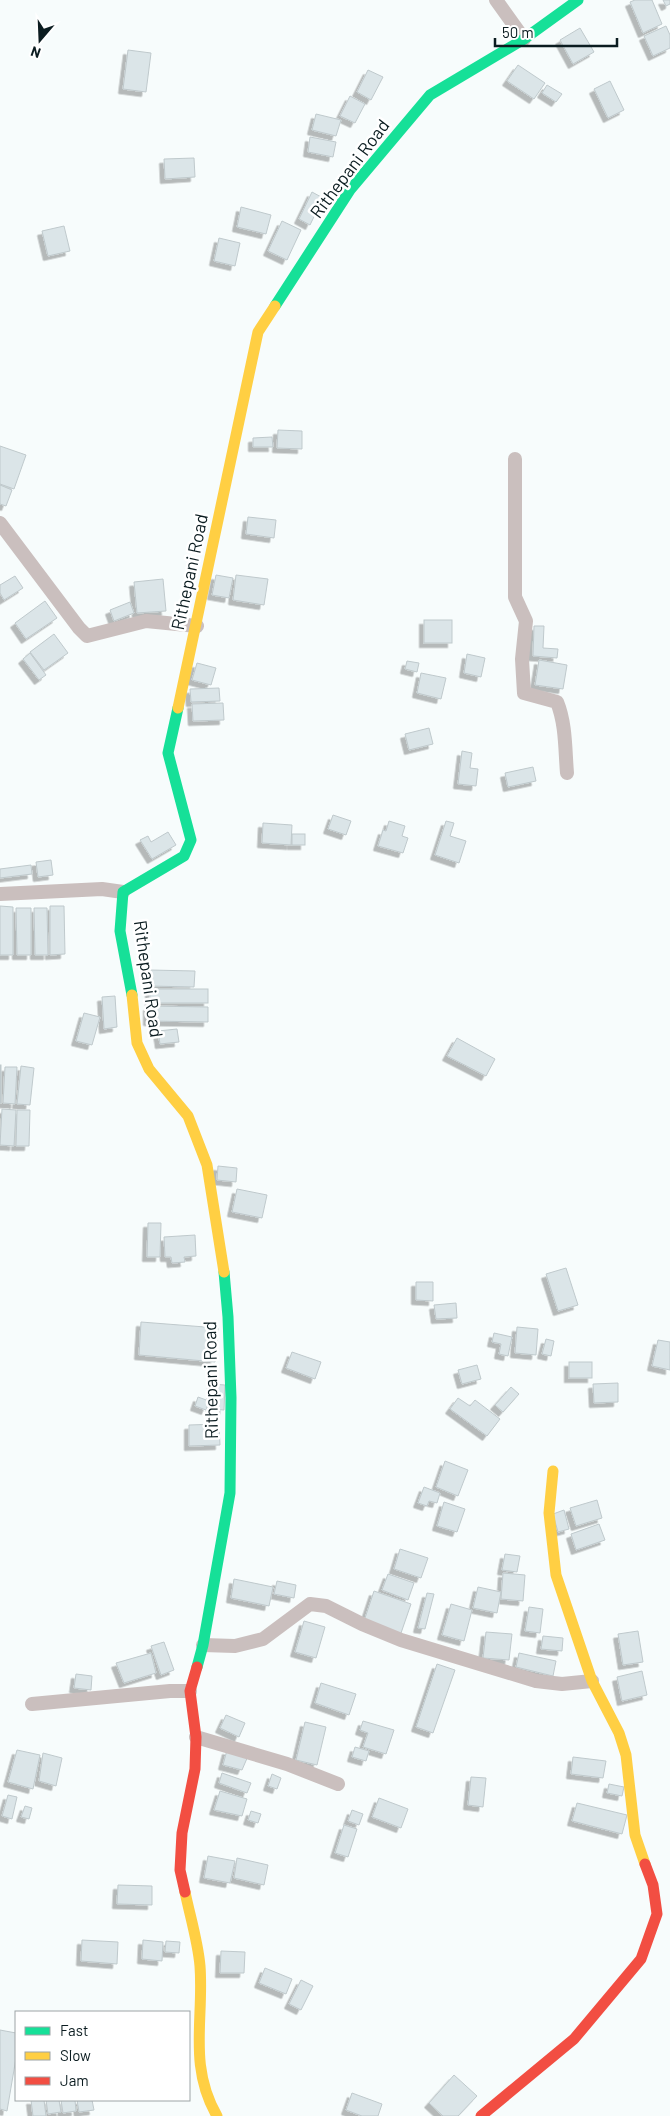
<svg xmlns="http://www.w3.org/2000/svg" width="670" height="2116" viewBox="0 0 670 2116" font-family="Barlow,sans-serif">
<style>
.building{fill:#dbe5e8;stroke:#bfc9cc;filter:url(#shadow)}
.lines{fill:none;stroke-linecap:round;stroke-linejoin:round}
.street{stroke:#cabfbe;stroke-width:14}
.fast{stroke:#16e098;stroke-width:11}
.slow{stroke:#ffcf43;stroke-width:11}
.jam{stroke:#f24e42;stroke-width:11}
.labels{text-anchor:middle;stroke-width:5;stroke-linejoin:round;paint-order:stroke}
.street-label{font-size:18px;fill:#0b1c20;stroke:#fff}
</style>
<defs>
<filter id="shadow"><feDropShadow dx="-4.5" dy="4.5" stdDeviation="0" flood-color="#0004"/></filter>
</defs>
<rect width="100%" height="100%" fill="#f7fcfc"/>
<!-- building -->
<g class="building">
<polygon points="635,0 652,0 662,24 643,33 630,2"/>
<polygon points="663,0 670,0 670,4 666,6"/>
<polygon points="666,26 670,35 670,48 653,56 644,36"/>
<polygon points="580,28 594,52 573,64 560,40"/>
<polygon points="128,50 151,53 146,92 123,89"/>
<polygon points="518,65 545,83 534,99 507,81"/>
<polygon points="368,70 383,77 371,100 357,92"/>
<polygon points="610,81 624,110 608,118 594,89"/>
<polygon points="547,85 562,94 556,102 542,93"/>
<polygon points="350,96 365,104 355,123 340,116"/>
<polygon points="316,114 341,120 336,136 312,130"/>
<polygon points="310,137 336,142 333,157 308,152"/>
<polygon points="194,158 195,177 165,179 164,159"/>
<polygon points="312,192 323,198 310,225 299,219"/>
<polygon points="241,207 271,215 266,234 237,227"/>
<polygon points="282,221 301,230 287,260 268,251"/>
<polygon points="64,226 70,251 48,256 42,231"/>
<polygon points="219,238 240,243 235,266 214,261"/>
<polygon points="278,430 302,431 302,449 277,448"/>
<polygon points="272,437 273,447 253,447 253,438"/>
<polygon points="0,446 26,455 14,489 0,484"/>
<polygon points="0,485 12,490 6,506 0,504"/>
<polygon points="248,517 276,520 274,538 246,534"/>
<polygon points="216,575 233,578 229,598 212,595"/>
<polygon points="236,575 268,579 264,605 233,600"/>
<polygon points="15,576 23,588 4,600 0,593 0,585"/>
<polygon points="163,579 166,611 137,613 134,582"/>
<polygon points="45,601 57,618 26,639 15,623"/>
<polygon points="130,602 134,613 114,621 110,610"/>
<rect x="424" y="620" width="28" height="23"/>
<polygon points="534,626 544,626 543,648 558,649 557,658 533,656"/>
<polygon points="54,634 68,653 44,670 30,652"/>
<polygon points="30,653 46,675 39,680 23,659"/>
<polygon points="467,654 485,658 481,677 464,673"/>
<polygon points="539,660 567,665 563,689 535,685"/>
<polygon points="407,661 419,663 417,672 405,669"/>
<polygon points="197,663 216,668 211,685 192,680"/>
<polygon points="421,673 446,678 441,699 417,693"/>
<polygon points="219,688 220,701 191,702 190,689"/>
<polygon points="223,703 224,720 193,721 192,704"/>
<polygon points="429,728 433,744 409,750 405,734"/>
<polygon points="462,751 472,753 470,768 478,769 476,786 458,784"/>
<polygon points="533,767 536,781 508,787 505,773"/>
<polygon points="333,815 351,821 346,835 328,829"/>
<polygon points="389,821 405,826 402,836 408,838 403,853 378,846 383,830 386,831"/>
<polygon points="446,821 454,823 450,836 466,841 459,863 435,855"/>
<polygon points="263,823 292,825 291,845 262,843"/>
<polygon points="168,832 176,845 152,859 140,840 148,836 151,842"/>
<rect x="292" y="834" width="13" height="11"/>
<polygon points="51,860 53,875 38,877 36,862"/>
<polygon points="31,865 32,874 0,878 0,869"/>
<polygon points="0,906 13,907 13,955 0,955"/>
<polygon points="50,906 64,906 65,954 50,955"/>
<polygon points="16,908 31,908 31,955 17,955"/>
<polygon points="34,908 47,908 48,955 35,955"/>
<polygon points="150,970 195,971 194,987 149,986"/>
<rect x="150" y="989" width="58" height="14"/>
<polygon points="115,996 117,1027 104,1029 102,997"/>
<polygon points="148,1006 208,1007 208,1022 148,1021"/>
<polygon points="84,1013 100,1017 92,1045 76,1041"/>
<polygon points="177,1029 179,1042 160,1044 158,1031"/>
<polygon points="457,1038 495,1059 486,1076 447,1056"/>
<rect x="0" y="1065" width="1" height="38"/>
<polygon points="21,1066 34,1068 30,1105 17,1104"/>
<polygon points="5,1067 17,1067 15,1104 3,1103"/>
<polygon points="2,1109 16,1110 14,1146 0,1145"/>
<polygon points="17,1110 30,1110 29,1146 16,1146"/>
<polygon points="218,1166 237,1168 236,1182 217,1180"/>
<polygon points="237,1189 267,1195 262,1218 232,1212"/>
<polygon points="148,1223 161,1223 160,1257 147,1257"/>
<polygon points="195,1235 196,1256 184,1257 185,1262 172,1263 171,1257 165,1257 164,1237"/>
<polygon points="566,1268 578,1305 558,1311 546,1274"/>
<polygon points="416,1282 433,1282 433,1301 416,1300"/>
<polygon points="456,1303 457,1318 436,1319 434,1305"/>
<polygon points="141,1322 218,1328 215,1362 139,1355"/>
<polygon points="517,1327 538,1329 536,1355 515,1353"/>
<polygon points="494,1333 512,1337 508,1356 499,1354 501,1344 492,1342"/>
<polygon points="546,1339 554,1341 551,1356 542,1354"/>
<polygon points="658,1340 670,1342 670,1370 652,1366"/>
<polygon points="292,1352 321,1362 315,1379 286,1368"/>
<rect x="569" y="1362" width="23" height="16"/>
<polygon points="477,1365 481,1379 462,1384 458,1370"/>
<polygon points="618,1383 618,1402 594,1403 593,1384"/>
<polygon points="212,1384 225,1385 224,1410 211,1409"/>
<polygon points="511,1387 519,1394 503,1412 495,1405"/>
<polygon points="198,1397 209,1401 206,1410 195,1406"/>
<polygon points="458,1398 470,1406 475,1400 500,1419 487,1436 450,1409"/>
<polygon points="219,1424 220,1445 189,1446 189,1425"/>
<polygon points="445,1461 468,1470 458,1496 436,1487"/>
<polygon points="424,1487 440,1493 437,1503 429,1501 427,1506 418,1503"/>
<polygon points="597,1500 602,1518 576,1526 570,1508"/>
<polygon points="444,1502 465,1509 457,1532 437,1526"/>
<polygon points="564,1510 569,1529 558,1532 553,1514"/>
<polygon points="599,1524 605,1540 576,1550 571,1534"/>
<polygon points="400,1549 428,1558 421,1578 394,1569"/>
<polygon points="505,1554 520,1556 517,1572 502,1570"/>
<polygon points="503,1573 525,1575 523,1601 501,1599"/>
<polygon points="388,1574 414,1583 408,1600 382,1590"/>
<polygon points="234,1579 273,1587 269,1606 231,1598"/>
<polygon points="277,1581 296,1585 294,1598 274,1594"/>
<polygon points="478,1587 501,1592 497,1613 473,1608"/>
<polygon points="374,1591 411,1604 400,1636 363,1624"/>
<polygon points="427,1593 434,1594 425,1629 418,1628"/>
<polygon points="451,1604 472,1610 464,1641 442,1635"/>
<polygon points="529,1607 543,1609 540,1633 525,1631"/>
<polygon points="304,1621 325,1627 316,1658 295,1652"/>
<polygon points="638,1631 643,1662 623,1665 618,1634"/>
<polygon points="486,1632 512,1634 509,1660 483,1658"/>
<polygon points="543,1636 563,1638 562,1651 541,1649"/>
<polygon points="164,1642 174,1670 161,1675 151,1646"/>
<polygon points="151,1653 156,1673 124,1683 116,1663"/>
<polygon points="519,1653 556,1661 553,1676 516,1667"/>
<polygon points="437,1664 455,1670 433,1733 416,1727"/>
<polygon points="642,1671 647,1695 622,1701 617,1677"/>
<polygon points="76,1674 92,1676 91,1690 74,1688"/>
<polygon points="321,1683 356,1694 349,1715 315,1703"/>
<polygon points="226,1715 245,1723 239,1737 220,1728"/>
<polygon points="363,1721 394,1730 386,1754 363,1747 368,1733 360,1730"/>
<polygon points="305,1722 326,1727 317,1765 296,1760"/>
<polygon points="355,1747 369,1751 366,1761 352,1757"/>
<polygon points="17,1750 40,1755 33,1789 8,1782"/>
<polygon points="227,1750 248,1756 242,1770 223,1765"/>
<polygon points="43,1753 62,1758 56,1786 39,1781"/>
<polygon points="573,1757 606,1761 603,1778 571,1774"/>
<polygon points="222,1773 251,1783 247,1793 219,1783"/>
<polygon points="272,1774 281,1778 277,1789 268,1786"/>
<polygon points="471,1777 486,1778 483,1807 468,1805"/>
<polygon points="609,1784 624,1787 622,1796 607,1793"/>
<polygon points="220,1791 247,1799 242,1816 214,1810"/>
<polygon points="8,1795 17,1797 12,1819 2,1816"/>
<polygon points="379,1798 408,1809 401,1828 372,1817"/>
<polygon points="577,1803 627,1815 622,1834 572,1821"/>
<polygon points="25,1806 32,1808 29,1819 21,1817"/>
<polygon points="352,1810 363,1814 359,1825 348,1821"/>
<polygon points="251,1811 261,1814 258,1823 248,1820"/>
<polygon points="344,1825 357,1829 348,1857 335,1853"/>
<polygon points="208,1856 235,1861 230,1883 204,1878"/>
<polygon points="237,1858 268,1865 264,1885 234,1878"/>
<polygon points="118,1885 152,1886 152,1905 117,1904"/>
<polygon points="82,1940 118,1942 117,1964 81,1961"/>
<polygon points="143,1940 163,1942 162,1961 142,1959"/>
<polygon points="166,1941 180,1942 179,1953 165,1952"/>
<polygon points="221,1951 245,1952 244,1973 220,1973"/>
<polygon points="265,1968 292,1979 286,1994 259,1983"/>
<polygon points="301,1980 313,1986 301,2010 289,2004"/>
<polygon points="0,2030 16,2033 16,2058 7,2111 0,2109"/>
<polygon points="454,2075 477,2096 458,2116 443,2116 429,2103"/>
<polygon points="352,2093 382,2104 378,2116 362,2116 346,2110"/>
<polygon points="31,2100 44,2100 46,2116 33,2116"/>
<polygon points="46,2100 59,2100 61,2112 48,2114"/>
<polygon points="61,2100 75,2100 76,2111 63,2113"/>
<polygon points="77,2100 92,2100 94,2110 79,2112"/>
</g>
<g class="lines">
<!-- street -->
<g class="street">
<polyline points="496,0 524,39"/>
<path d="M515 459V597L526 621 522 659 524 693 557 702C566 724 565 750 567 773"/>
<polyline points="0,523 79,628 87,636 146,621 197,626"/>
<polyline points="0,894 102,889 123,892"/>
<polyline points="203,1645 235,1646 263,1639 310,1604 326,1606 362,1624 401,1640 536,1681 562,1684 592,1681"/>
<polyline points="32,1704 170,1691 190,1691"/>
<polyline points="196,1737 287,1764 338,1784"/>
</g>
<!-- fast -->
<g class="fast">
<polyline points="275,306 350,190 430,95 524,39 578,0"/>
<polyline points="132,995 120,931 123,892 184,856 191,840 168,753 178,708"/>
<polyline points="197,1667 203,1645 230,1493 231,1398 228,1317 224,1272"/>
</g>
<!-- slow -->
<g class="slow">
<polyline points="178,708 258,332 275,306"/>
<polyline points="132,995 137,1043 149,1069 188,1116 207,1165 224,1272"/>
<polyline points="553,1471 549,1513 556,1575 592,1681 619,1733 626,1755 635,1835 645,1864"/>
<path d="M185 1892C190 1916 198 1942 200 1966 204 2019 188 2066 217 2116"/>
</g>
<!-- jam -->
<g class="jam">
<polyline points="185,1892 180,1870 182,1833 195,1769 196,1737 190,1691 197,1667"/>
<polyline points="481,2116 574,2039 641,1959 657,1914 653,1885 645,1864"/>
</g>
</g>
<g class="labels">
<!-- street labels -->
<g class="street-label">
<text transform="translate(350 169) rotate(-53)" y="6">Rithepani Road</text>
<text transform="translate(190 572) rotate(-78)" y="6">Rithepani Road</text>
<text transform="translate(148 979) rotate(82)" y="6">Rithepani Road</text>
<text transform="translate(211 1380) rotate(-91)" y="6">Rithepani Road</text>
</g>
</g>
<!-- legend -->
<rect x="15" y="2011" width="175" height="90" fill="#ffffff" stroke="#9da4a6"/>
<rect x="25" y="2027" width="25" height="8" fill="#16e098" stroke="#9da4a6"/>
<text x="60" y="2036" font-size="15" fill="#0b1c20">Fast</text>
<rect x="25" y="2052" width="25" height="8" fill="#ffcf43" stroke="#9da4a6"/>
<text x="60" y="2061" font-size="15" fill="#0b1c20">Slow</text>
<rect x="25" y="2077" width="25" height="8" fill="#f24e42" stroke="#9da4a6"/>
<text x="60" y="2086" font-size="15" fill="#0b1c20">Jam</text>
<!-- north arrow -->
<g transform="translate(40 40) rotate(199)" stroke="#ffffff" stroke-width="4" paint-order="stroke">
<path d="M0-4L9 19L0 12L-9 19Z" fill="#0b1c20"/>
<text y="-8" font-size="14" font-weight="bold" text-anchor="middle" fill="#0b1c20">N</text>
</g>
<!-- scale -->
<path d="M495 38v8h122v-8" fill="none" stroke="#0b1c20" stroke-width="2.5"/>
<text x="502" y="38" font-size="15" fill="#0b1c20" stroke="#ffffff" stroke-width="4" paint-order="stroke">50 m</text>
</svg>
